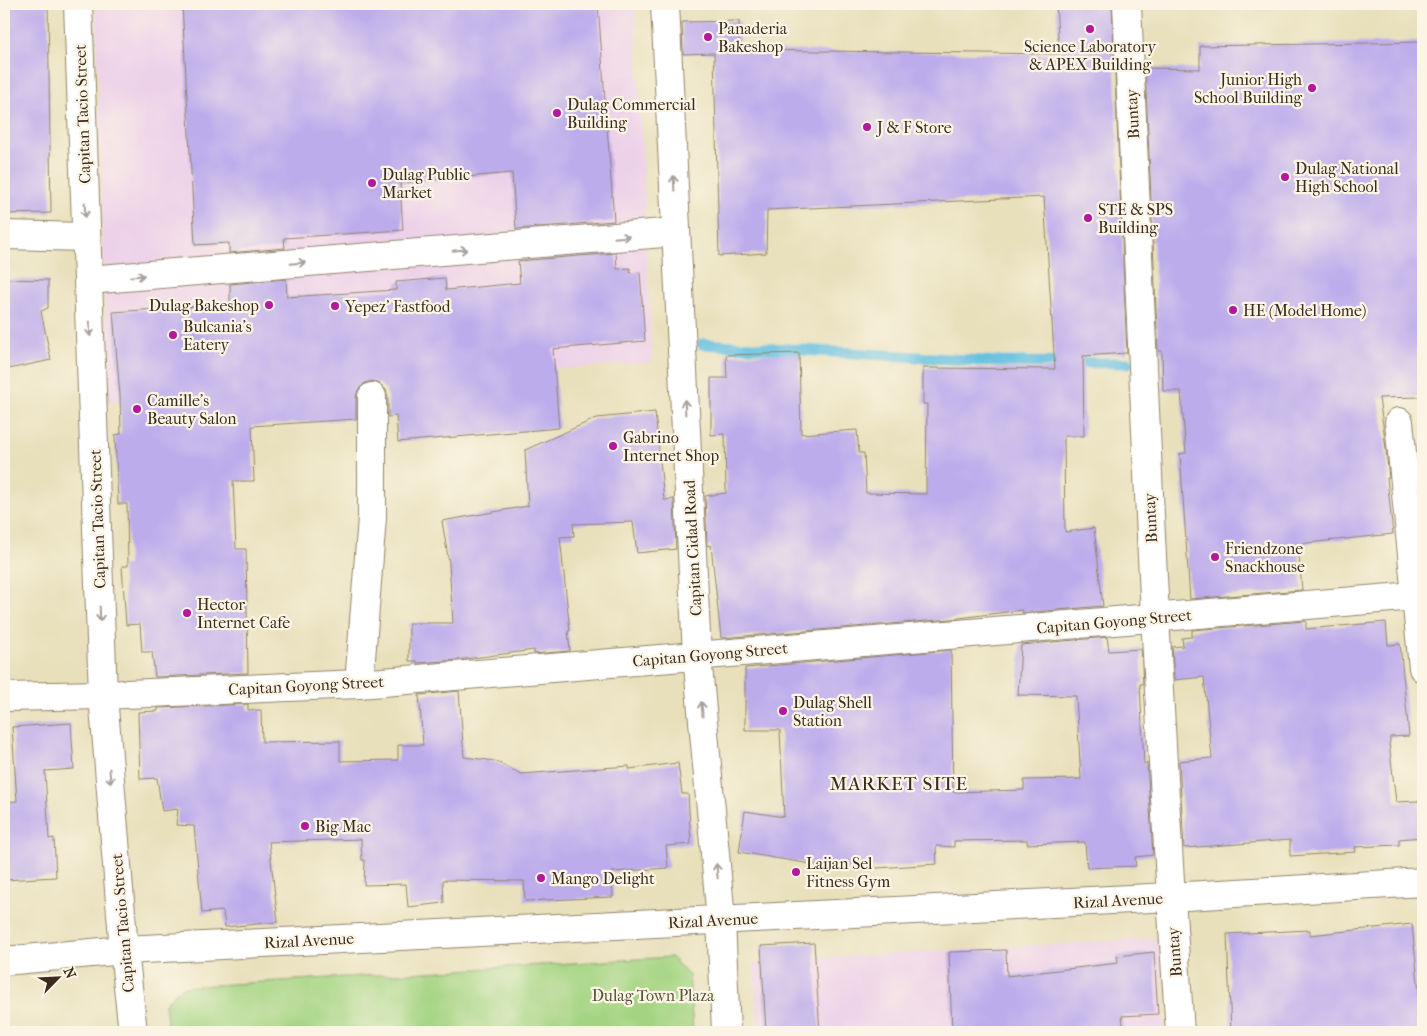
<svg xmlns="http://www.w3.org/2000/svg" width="1427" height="1036" viewBox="0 0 1427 1036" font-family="'IM FELL French Canon',serif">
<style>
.built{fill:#edd1e9}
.green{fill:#a4d482;stroke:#707f50}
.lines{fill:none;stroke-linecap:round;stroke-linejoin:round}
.stream{stroke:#64bfe1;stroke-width:11}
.building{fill:#bcacec}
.minor-casing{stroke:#92856c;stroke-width:30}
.minor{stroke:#fff;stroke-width:28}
.oneway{stroke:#a79f9a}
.poi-dot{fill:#b5179e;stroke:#fcf5e5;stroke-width:2}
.labels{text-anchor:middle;stroke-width:4.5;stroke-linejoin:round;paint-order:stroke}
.poi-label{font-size:16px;fill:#3b2a1e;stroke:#fcf5e5;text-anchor:start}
.street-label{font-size:16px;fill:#3b2a1e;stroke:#fcf5e5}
.park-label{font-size:16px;fill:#555437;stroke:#fcf5e5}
.quarter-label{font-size:19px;letter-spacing:1px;fill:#3b2a1e;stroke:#fcf5e5}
</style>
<rect width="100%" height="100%" fill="#fcf5e5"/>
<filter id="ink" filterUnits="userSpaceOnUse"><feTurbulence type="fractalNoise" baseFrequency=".02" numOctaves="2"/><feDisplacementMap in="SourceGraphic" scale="10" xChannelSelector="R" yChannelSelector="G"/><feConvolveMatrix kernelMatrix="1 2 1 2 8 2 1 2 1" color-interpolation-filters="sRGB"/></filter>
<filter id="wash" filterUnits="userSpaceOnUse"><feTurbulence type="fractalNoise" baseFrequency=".0096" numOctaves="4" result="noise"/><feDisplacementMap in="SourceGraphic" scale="20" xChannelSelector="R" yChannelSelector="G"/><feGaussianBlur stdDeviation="1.12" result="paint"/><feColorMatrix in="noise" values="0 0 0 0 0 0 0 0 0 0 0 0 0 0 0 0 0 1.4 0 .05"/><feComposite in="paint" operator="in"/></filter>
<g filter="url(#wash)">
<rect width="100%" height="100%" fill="#e8e0bb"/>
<!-- built -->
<g class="built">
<polygon points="96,4 635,4 652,362 108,402"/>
<polygon points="1159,938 1165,1032 758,1032 754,962"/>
</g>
<!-- green -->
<polygon class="green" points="671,957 689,976 693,1032 168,1032 165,1003 182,987"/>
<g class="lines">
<!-- stream -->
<polyline class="stream" points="702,344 1000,362 1128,363"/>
</g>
<g id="blocks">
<!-- building -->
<g class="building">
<polygon points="4,4 48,4 51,213 4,214"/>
<polygon points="182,4 598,4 614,221 516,229 512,173 400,183 403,230 284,238 285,248 229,253 229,243 195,245"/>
<polygon points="1056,4 1112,4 1127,353 1083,356 1084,436 1064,436 1065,532 1094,528 1103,606 1022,613 1022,610 951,619 721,638 711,545 707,546 705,496 726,493 725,434 711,435 711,378 727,378 726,355 799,353 801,434 857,430 859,453 864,453 866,493 926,494 927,404 923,404 923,368 1055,369 1044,197 767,210 766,253 719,256 714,53 683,54 682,22 739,21 739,50 1059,54"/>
<polygon points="1423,42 1423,349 1420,349 1421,397 1379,398 1384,432 1389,478 1387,478 1393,534 1298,544 1302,590 1190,599 1180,454 1186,453 1181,391 1163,391 1162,351 1158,351 1145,68 1200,69 1200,46"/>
<polygon points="616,253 617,269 630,268 630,273 640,272 645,341 553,349 559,428 398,442 396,416 388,417 388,397 386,390 380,384 372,381 365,383 358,390 356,397 356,419 252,426 254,481 233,481 236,549 246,549 248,673 155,677 152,652 142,652 140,624 126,625 122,566 128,566 127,504 118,504 115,435 121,434 120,395 113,312 230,304 230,284 286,279 287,297 396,290 396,282 445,278 446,290 520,283 518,261"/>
<polygon points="4,279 48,280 48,308 41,311 51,360 4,370"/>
<polygon points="655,412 664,500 674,499 676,549 637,553 633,522 573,524 574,536 560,537 570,631 568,631 570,651 534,654 534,650 457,660 417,663 417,661 409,661 409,623 453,623 449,563 442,521 528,506 525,450 597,418"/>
<polygon points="1306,621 1306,629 1386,622 1388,645 1400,644 1409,736 1390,737 1390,742 1389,743 1396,802 1419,801 1422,837 1399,839 1399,845 1355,847 1356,852 1290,856 1290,840 1184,848 1179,761 1212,758 1204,677 1174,680 1172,647 1183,646 1182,638 1192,637 1192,630"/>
<polygon points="1107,637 1109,651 1141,649 1143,684 1140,684 1144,764 1147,763 1153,855 1135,857 1136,866 1087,868 1085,842 1027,844 1027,840 954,841 954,847 936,846 937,864 847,870 739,852 745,811 784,817 780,730 745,730 745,668 951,650 953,792 1024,790 1024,780 1081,779 1076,696 1018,695 1021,645"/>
<polygon points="459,691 464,757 495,761 521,774 629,766 629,769 678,763 682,794 688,794 691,844 666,846 668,868 612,872 613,897 525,901 524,881 443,880 444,903 408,907 406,884 364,885 365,860 362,860 361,839 269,842 278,922 225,927 223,911 202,913 194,826 176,825 178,809 162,811 157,778 140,779 138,712 158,711 158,708 248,704 248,710 261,710 262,742 340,741 340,761 398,760 398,745 423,745 419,695"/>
<polygon points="71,723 74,769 45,771 49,839 54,838 56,877 4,880 4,802 17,801 12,727"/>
<polygon points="1412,924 1423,1032 1231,1032 1227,934 1310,930 1310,935"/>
<polygon points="814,943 820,1032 766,1032 761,946"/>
<polygon points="1006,950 1007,976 1118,963 1117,956 1154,952 1158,1014 1122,1016 1124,1032 952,1032 949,952"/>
</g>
</g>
</g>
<g filter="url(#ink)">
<use href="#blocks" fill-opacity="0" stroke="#92856c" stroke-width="1"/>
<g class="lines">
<!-- minor casing -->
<g class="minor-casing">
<g id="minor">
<polyline points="78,4 103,695 124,950 133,1032"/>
<polyline points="665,4 697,655 721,920 726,1032"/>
<path d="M1127 4C1142 347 1156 690 1180 1032"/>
<polyline points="4,235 86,237"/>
<polyline points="88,280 676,232"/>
<polyline points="1399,422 1423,668"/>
<polyline points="359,684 372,518 372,397"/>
<polyline points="4,697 103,695 359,684 1415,596"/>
<polyline points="4,961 124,950 1170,897 1423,882"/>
</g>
</g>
<!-- minor -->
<use href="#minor" class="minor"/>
</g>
<!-- one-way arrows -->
<defs><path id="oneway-shaft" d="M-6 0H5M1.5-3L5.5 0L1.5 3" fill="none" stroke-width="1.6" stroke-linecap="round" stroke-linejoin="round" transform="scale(1.25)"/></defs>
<g class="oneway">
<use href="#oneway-shaft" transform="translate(674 183) rotate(-93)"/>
<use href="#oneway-shaft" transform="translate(85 210) rotate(88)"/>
<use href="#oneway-shaft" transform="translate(622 237) rotate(-5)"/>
<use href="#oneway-shaft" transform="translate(460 250) rotate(-5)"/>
<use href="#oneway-shaft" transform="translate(298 263) rotate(-5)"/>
<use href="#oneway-shaft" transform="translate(137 276) rotate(-5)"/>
<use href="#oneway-shaft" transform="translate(90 329) rotate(88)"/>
<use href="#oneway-shaft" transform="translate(685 407) rotate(-93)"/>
<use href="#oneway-shaft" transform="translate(100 614) rotate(88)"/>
<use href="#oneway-shaft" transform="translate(702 709) rotate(-95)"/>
<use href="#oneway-shaft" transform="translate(110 776) rotate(85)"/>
<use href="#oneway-shaft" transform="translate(717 871) rotate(-95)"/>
</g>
</g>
<!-- markers -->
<g class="poi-dot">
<circle cx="1090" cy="29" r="5"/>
<circle cx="708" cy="37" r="5"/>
<circle cx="1312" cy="88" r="5"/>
<circle cx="557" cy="113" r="5"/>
<circle cx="867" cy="127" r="5"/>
<circle cx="1285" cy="177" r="5"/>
<circle cx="372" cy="183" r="5"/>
<circle cx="1088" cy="218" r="5"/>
<circle cx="269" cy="305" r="5"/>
<circle cx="335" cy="306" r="5"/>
<circle cx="1233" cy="310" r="5"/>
<circle cx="173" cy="335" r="5"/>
<circle cx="137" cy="409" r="5"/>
<circle cx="613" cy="446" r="5"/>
<circle cx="1215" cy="557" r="5"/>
<circle cx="187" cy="613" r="5"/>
<circle cx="783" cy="711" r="5"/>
<circle cx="305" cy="826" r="5"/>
<circle cx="796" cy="872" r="5"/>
<circle cx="541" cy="878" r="5"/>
</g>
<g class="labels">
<!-- poi labels -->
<g class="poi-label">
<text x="718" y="34">Panaderia<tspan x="718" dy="18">Bakeshop</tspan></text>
<text x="1090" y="52" text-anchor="middle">Science Laboratory<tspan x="1090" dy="18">&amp; APEX Building</tspan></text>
<text x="1302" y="85" text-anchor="end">Junior High<tspan x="1302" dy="18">School Building</tspan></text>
<text x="567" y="110">Dulag Commercial<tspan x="567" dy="18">Building</tspan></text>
<text x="877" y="133">J &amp; F Store</text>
<text x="1295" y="174">Dulag National<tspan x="1295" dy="18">High School</tspan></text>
<text x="382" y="180">Dulag Public<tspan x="382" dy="18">Market</tspan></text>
<text x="1098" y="215">STE &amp; SPS<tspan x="1098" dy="18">Building</tspan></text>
<text x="259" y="311" text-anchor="end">Dulag Bakeshop</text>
<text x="345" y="312">Yepez' Fastfood</text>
<text x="1243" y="316">HE (Model Home)</text>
<text x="183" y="332">Bulcania's<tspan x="183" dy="18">Eatery</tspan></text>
<text x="147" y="406">Camille's<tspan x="147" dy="18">Beauty Salon</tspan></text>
<text x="623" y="443">Gabrino<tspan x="623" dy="18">Internet Shop</tspan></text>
<text x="1225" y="554">Friendzone<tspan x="1225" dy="18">Snackhouse</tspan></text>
<text x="197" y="610">Hector<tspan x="197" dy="18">Internet Cafe</tspan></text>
<text x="793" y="708">Dulag Shell<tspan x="793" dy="18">Station</tspan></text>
<text x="315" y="832">Big Mac</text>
<text x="806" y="869">Laijan Sel<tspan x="806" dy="18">Fitness Gym</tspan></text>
<text x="551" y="884">Mango Delight</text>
</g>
<!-- street labels -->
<g class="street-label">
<text transform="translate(82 114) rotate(-92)" y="6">Capitan Tacio Street</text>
<text transform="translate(1132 114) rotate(-93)" y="6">Buntay</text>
<text transform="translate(1150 518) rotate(-93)" y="6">Buntay</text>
<text transform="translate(97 519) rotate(-92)" y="6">Capitan Tacio Street</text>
<text transform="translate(692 548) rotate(-93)" y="6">Capitan Cidad Road</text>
<text transform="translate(1114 621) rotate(-5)" y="6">Capitan Goyong Street</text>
<text transform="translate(710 654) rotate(-5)" y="6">Capitan Goyong Street</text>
<text transform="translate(306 685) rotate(-3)" y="6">Capitan Goyong Street</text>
<text transform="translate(1118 900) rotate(-3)" y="6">Rizal Avenue</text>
<text transform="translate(713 920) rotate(-3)" y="6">Rizal Avenue</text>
<text transform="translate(122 923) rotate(-95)" y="6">Capitan Tacio Street</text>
<text transform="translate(309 940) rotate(-3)" y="6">Rizal Avenue</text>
<text transform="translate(1174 952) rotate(-94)" y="6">Buntay</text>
</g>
<!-- park labels -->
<g class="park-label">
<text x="653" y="1001">Dulag Town Plaza</text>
</g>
<!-- quarter labels -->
<g class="quarter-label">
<text x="899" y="790">MARKET SITE</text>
</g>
</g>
<!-- margin -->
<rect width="1427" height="1036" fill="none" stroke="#fcf5e5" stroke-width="20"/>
<!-- north arrow -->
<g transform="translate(58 978) rotate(66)" stroke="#fcf5e5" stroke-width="4" paint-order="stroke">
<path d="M0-4L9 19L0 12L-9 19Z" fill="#3b2a1e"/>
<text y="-8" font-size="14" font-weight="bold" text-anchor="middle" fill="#3b2a1e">N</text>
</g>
</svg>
